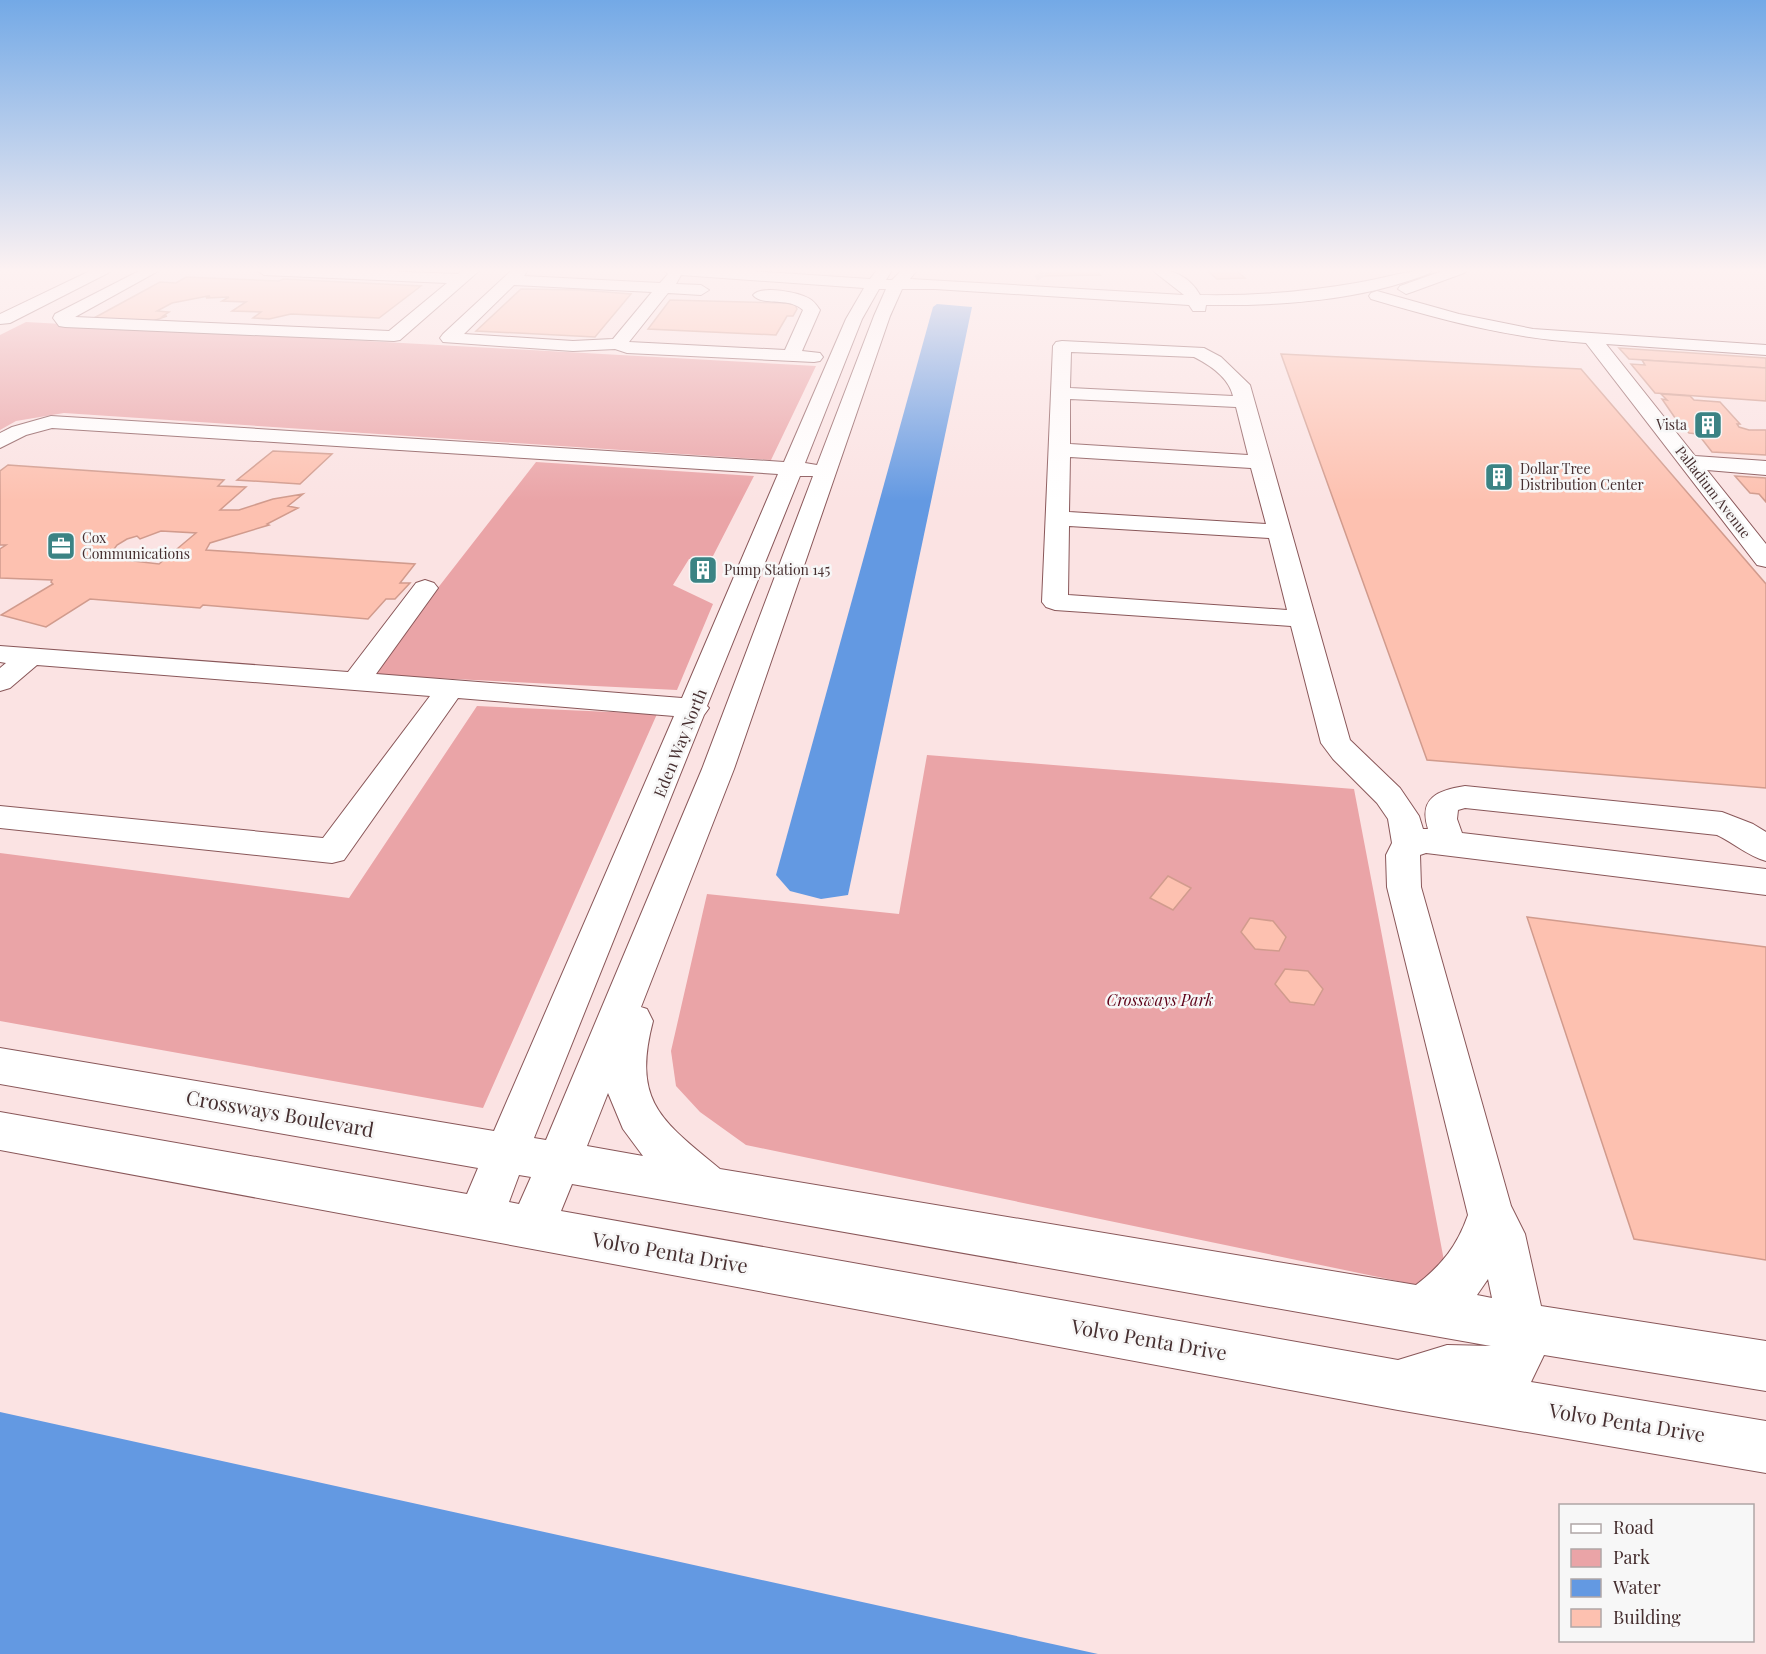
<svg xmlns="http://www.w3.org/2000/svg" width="1766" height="1654" viewBox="0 0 1766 1654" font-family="'Playfair Display',serif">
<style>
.green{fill:#eaa4a7}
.water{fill:#6399e2}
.building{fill:#fdc1b0;stroke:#d19b8d;stroke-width:1.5;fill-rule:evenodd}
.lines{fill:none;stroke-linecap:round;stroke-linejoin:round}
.minor-tunnel{stroke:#d7bfbf;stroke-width:18;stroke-dasharray:18 9;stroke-linecap:butt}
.minor-casing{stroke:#895759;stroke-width:2}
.minor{fill:#fff;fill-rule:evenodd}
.labels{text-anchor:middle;stroke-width:5;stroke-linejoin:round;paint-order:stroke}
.far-poi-label{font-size:14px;fill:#462f30;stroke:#f7f7f7;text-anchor:start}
.far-street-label{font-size:14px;fill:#462f30;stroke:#f7f7f7}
.street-label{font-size:16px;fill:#462f30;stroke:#f7f7f7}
.park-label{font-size:16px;font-style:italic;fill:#5d0018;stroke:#f7f7f7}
.near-street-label{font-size:20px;fill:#462f30;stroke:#f7f7f7}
</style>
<rect width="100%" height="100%" fill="#fbe3e3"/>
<!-- green -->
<g class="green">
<polygon points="26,322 816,366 771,460 64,413 16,421 0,430 0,335"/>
<polygon points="536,462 754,476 713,556 689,559 673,585 713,604 677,690 370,675"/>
<polygon points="477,706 657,714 483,1108 0,1021 0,853 349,898"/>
<polygon points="927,755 1354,789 1450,1292 746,1145 700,1112 676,1086 671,1051 707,894 899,914"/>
</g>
<!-- water -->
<g class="water">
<polygon points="937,304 972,307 848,895 821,899 790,891 776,875 933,307"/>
<polygon points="0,1412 1098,1654 0,1654"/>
</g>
<!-- building -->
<g class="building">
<polygon points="1060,270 1095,270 1100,275 1044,276 1041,271"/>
<polygon points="1217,270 1246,270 1237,271 1245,278 1217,279 1208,271"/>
<polygon points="186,277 279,281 283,279 421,286 379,318 291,314 269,319 253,318 261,312 232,311 246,302 222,301 229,297 206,298 210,296 208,296 172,303 157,311 169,312 163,316 167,316 153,321 94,318 160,282 176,283"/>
<polygon points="521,289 580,290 631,294 595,337 476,331"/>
<polygon points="670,300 786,303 795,305 797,309 793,316 787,316 776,335 648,329"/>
<polygon points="1619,348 1766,358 1766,368 1629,359"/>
<polygon points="1281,354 1581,369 1766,584 1766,788 1427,760"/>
<polygon points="1642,360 1766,368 1766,401 1655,393 1631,364 1645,365"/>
<polygon points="1661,394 1690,396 1694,400 1720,402 1740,424 1737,424 1739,427 1749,430 1766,430 1766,455 1712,452 1698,434 1689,433 1683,426 1680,425 1662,399 1667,400"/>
<polygon points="273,451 332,454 300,484 237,480"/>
<path d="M8 465 224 480 218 486 246 487 220 510H239L273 499 303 494 288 506 298 508 267 524 269 525 210 543 206 550 415 564 400 583H410L395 599H386L368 619 203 605 200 608 90 599 46 627 1 615 53 584 51 582 52 580 0 578V549L6 545H0V471ZM161 531 196 533 159 564 125 560 116 554 114 549 117 545 127 539 137 536 140 539Z"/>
<polygon points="1735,476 1766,478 1766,502 1759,494 1750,493"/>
<polygon points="695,565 715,566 710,575 691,574"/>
<polygon points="1168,876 1191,888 1173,910 1150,898"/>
<polygon points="1527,917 1766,947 1766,1260 1634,1239"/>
<polygon points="1250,918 1273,921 1286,937 1279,951 1255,949 1241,932"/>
<polygon points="1285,969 1308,971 1323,989 1314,1005 1290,1002 1275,984"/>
</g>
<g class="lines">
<!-- minor-tunnel -->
<polyline class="minor-tunnel" points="1042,271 1045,276"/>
<!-- minor casing -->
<g class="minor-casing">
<g id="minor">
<polygon points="92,270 111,270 108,273 10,323 0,324 0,314"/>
<polygon points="141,270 160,270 75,317 389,331 447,283 264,275 256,270 358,270 458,274 463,270 480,270 400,340 394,341 65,327 59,326 53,318 55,314"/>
<path d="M512 270H528L524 276 660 283 668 274 664 270H735L870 279 877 270H892L886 280H892L902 270H917L910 279 1184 295 1152 270C1172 268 1190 277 1200 295 1253 296 1304 292 1356 283 1382 279 1406 270 1432 270L1430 273C1361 301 1280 306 1206 305L1205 311H1193L1189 305 935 289H902L890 316 734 769 641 1007 647 1009 653 1021C632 1102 661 1120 720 1169L1416 1285C1442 1265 1457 1246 1468 1215L1387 887 1386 855 1392 843 1388 819 1377 803 1333 759 1321 743 1291 626 1055 610 1046 607 1042 602 1053 346 1056 342 1062 341 1204 348 1221 357 1250 385 1350 740 1400 788 1419 816 1423 829H1428C1418 798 1438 790 1465 786L1722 812 1753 824 1766 832V861C1748 856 1734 843 1717 835L1465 808 1458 810 1457 819 1462 833 1766 869V895L1426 853 1420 855 1421 887 1511 1206 1525 1234 1541 1306 1766 1341V1391L1544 1355 1531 1382 1766 1421V1473L1398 1410 0 1150V1112L467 1194 478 1168 0 1084V1048L494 1131 674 716 458 698 344 860 332 863 0 828V806L323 838 430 696 37 665 10 688 0 691V668L6 663 0 662V646L348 672 416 583 425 580 434 583 438 588 376 674 682 698 778 474 52 428 26 435 0 448V433L12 427 51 416 784 462 846 319 864 288 681 275 676 284 701 285 709 290 701 295 668 293 629 342 785 350 803 310C788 296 763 307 753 295 761 285 799 292 810 299 815 302 817 306 820 310L802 351 820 353 823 357 820 361 814 362 627 353 615 349 573 351 443 342 440 338 443 334ZM514 285 652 292 613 339 573 341 464 334ZM879 289H886L874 316 817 465 805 463 862 319ZM1071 352 1194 357C1210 365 1229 378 1233 396L1070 388ZM1070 399 1236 407 1248 455 1070 444ZM1070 457 1251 468 1266 524 1069 512ZM800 476H813L702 769 546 1140 534 1138 704 715 709 708 707 706ZM1069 526 1269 538 1287 610 1068 595ZM608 1093 623 1129 643 1156 587 1146ZM519 1175 531 1177 519 1204 509 1202ZM572 1184 1423 1334 1491 1346 1447 1345 1398 1360 561 1211ZM1488 1279 1492 1298 1477 1295Z"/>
<polygon points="1445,270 1467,270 1464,273 1412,292 1406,294 1398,289 1400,286"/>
<path d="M1377 291 1459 314 1533 329 1766 345V355L1606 344 1695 456 1766 461V475L1707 470 1766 544V567L1757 565 1586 343C1508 338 1446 321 1371 299L1369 296 1371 293Z"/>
</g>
</g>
<!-- minor -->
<use href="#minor" class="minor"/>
</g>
<!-- sky -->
<linearGradient id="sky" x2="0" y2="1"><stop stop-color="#73a9e6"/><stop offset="0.54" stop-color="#fdf2f2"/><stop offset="1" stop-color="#fdf2f2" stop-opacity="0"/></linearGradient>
<rect width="1766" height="501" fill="url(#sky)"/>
<!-- icons -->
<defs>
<g id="building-square" transform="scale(1.5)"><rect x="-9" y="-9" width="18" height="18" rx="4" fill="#3b8384" stroke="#f7f7f7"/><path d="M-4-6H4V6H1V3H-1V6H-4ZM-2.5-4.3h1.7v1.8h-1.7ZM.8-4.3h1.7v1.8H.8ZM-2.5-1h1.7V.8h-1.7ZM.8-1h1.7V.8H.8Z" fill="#fff"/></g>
<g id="office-square" transform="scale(1.5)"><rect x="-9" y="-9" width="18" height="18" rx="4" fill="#3b8384" stroke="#f7f7f7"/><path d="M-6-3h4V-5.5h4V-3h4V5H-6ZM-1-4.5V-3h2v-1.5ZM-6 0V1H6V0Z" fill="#fff"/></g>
</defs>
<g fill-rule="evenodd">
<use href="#building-square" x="1708" y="425"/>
<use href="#building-square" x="1499" y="477"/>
<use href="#office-square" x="61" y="546"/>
<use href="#building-square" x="703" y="570"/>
</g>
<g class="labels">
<!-- far-poi labels -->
<g class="far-poi-label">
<text x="1687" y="430" text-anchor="end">Vista</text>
<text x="1520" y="474">Dollar Tree<tspan x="1520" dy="16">Distribution Center</tspan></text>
<text x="82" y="543">Cox<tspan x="82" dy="16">Communications</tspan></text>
<text x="724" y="575">Pump Station 145</text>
</g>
<!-- far-street labels -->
<g class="far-street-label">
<text transform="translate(1713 492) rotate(52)" y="5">Palladium Avenue</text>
</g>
<!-- street labels -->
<g class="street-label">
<text transform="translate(680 743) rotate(-68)" y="6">Eden Way North</text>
</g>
<!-- park labels -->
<g class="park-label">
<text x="1160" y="1006">Crossways Park</text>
</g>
<!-- near-street labels -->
<g class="near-street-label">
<text transform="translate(280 1114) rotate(10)" y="7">Crossways Boulevard</text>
<text transform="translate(670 1253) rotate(10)" y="7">Volvo Penta Drive</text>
<text transform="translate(1149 1340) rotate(10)" y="7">Volvo Penta Drive</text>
<text transform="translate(1627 1423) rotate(9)" y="7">Volvo Penta Drive</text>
</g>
</g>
<!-- legend -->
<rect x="1559" y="1504" width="195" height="138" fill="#f7f7f7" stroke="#b0a7a7" stroke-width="1.5"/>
<rect x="1571" y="1524" width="30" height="9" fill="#ffffff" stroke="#b0a7a7" stroke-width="1.5"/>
<text x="1613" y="1534" font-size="18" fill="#462f30">Road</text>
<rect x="1571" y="1549" width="30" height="18" fill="#eaa4a7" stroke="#b0a7a7" stroke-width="1.5"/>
<text x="1613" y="1564" font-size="18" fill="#462f30">Park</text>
<rect x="1571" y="1579" width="30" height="18" fill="#6399e2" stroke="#b0a7a7" stroke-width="1.5"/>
<text x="1613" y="1594" font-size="18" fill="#462f30">Water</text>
<rect x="1571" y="1609" width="30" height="18" fill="#fdc1b0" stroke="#b0a7a7" stroke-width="1.5"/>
<text x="1613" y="1624" font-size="18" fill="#462f30">Building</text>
</svg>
